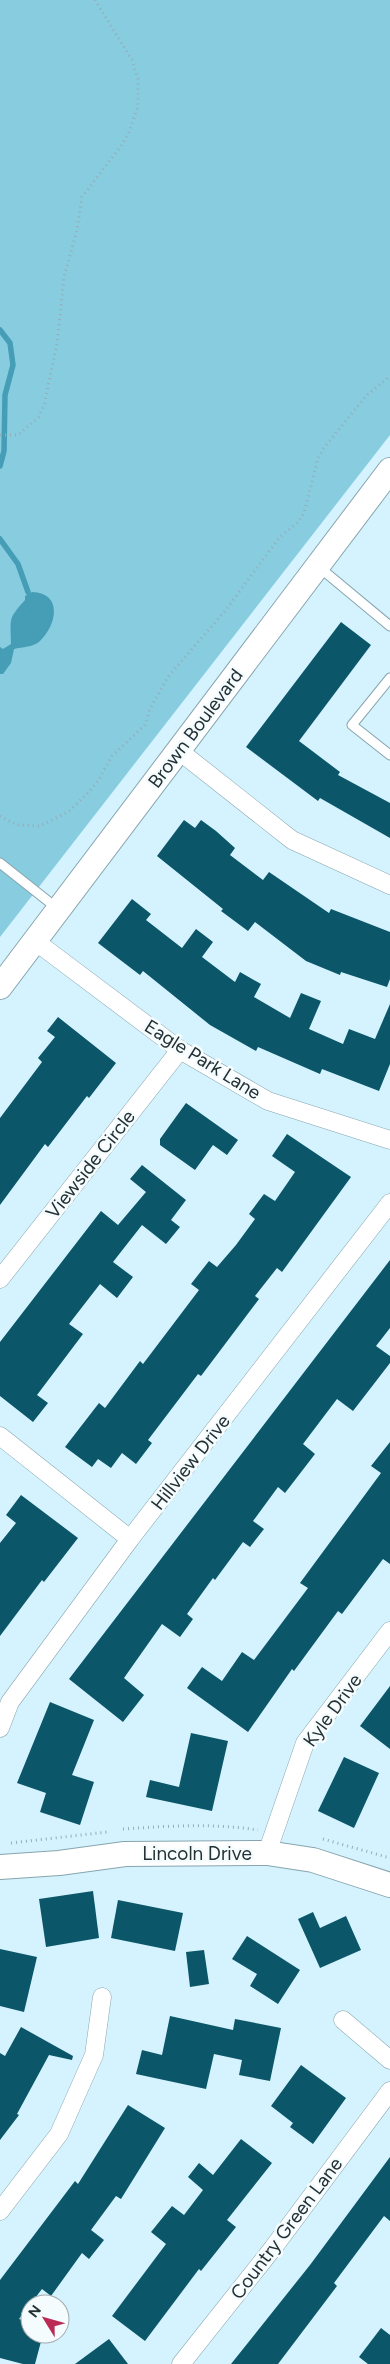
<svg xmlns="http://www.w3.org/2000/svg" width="390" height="2364" viewBox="0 0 390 2364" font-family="Figtree,sans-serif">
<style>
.green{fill:#88cce0}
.water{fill:#469db6}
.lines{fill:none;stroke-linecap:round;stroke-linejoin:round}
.stream{stroke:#469db6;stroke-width:5.5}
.building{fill:#0b5668}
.lane-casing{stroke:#87a5ae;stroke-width:11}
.street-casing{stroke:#87a5ae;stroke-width:19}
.secondary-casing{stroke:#87a5ae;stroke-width:26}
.path{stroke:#94adb5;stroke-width:3;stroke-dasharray:1 4;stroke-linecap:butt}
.lane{stroke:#fff;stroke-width:9}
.street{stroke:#fff;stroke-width:18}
.secondary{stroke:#fff;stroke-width:24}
.labels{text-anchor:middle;stroke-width:5;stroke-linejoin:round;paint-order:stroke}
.street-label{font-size:19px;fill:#243034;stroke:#f5fcfe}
</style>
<rect width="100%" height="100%" fill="#d4f3fe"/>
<!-- green -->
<polygon class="green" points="0,0 390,0 390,435 0,937"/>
<!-- water -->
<path class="water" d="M32 592C63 593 57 625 40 641 34 647 22 647 14 649L11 663 3 674H0V647L3 649 11 644C11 618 7 620 25 600V596Z"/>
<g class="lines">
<!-- stream -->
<g class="stream">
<polyline points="0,330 10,343 13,365 5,395 4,451 0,466"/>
<polyline points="0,539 18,564 28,592"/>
</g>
</g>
<!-- building -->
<g class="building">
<polygon points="341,622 371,645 299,741 340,772 338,775 390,803 390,838 320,798 318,801 246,747"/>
<polygon points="184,820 195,828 201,820 216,831 235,848 230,855 263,880 269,872 329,913 331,909 390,932 390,979 387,987 341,972 340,975 306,961 255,922 248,931 221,911 223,909 157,856"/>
<polygon points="132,899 151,914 146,920 182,948 196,929 213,942 202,957 235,982 240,972 261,984 254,997 290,1018 301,993 321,1001 309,1029 343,1044 349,1029 375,1039 390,1004 390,1064 379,1091 322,1069 320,1074 258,1047 256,1051 210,1025 143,971 140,975 98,943"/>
<polygon points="58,1017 116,1063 89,1098 87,1096 48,1147 45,1144 0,1205 0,1118 42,1062 38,1058 55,1037 47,1031"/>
<polygon points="186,1103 238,1140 227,1155 213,1145 195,1170 160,1145 160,1139"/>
<polygon points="287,1134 351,1177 282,1272 277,1268 255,1296 259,1299 201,1376 198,1374 148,1440 152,1443 136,1464 122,1453 111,1468 98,1459 92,1467 65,1447 99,1403 105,1408 140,1361 143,1364 199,1290 191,1284 209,1261 217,1267 236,1245 255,1219 249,1214 264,1194 275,1201 295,1172 272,1156"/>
<polygon points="142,1165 186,1200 171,1220 180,1227 166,1244 142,1225 113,1262 133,1277 117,1298 100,1284 69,1324 83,1334 37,1395 48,1403 33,1422 0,1396 0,1342 101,1211 118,1225 146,1192 130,1179"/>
<polygon points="390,1260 390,1328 376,1346 390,1356 390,1363 353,1411 337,1399 303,1444 315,1454 285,1493 278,1487 253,1521 264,1529 250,1547 243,1542 215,1580 213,1578 187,1614 193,1619 180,1637 162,1624 124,1678 144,1695 123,1722 69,1679"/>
<polygon points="390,1442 390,1564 383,1559 342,1614 338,1611 294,1671 292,1669 248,1732 187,1688 202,1667 222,1681 242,1652 254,1660 308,1588 300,1583 381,1473 371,1466"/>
<polygon points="21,1495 78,1538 44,1582 42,1580 0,1636 0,1543 16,1523 6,1515"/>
<polygon points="390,1686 390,1749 360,1726"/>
<polygon points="50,1702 94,1720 72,1775 94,1782 80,1825 40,1812 46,1793 17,1783"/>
<polygon points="191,1733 228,1741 212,1811 146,1797 150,1780 179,1787"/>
<polygon points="344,1757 379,1773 354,1828 318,1811"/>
<polygon points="93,1891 99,1938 46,1947 39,1899"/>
<polygon points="118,1900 183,1913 175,1951 111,1938"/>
<polygon points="313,1912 320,1928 346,1916 361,1950 320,1968 298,1919"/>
<polygon points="247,1936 300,1970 278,2004 250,1986 257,1974 232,1959"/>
<polygon points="0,1949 37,1957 24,2012 0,2006"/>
<polygon points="204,1950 209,1984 190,1987 186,1952"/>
<polygon points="170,2016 233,2030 235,2019 281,2028 270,2081 239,2075 242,2060 214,2054 206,2089 136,2074 142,2050 162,2055"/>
<polygon points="21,2027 73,2056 72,2060 49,2055 17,2114 19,2115 0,2140 0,2053 5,2056"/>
<polygon points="301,2065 346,2098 313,2144 290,2127 293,2123 271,2106"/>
<polygon points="128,2105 165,2128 121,2199 116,2196 91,2230 104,2240 89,2259 82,2253 51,2296 42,2289 19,2319 30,2322 30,2334 43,2334 35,2364 23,2364 0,2358 0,2280 75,2181 78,2184"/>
<polygon points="241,2139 272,2163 227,2220 236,2227 201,2271 199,2269 145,2341 112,2316 166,2244 151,2232 172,2206 184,2215 203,2190 188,2177 199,2163 213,2175"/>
<polygon points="390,2157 390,2221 384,2216 334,2283 337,2286 278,2364 231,2364 310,2265"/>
<polygon points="381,2328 390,2335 390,2364 368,2364 359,2357"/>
<polygon points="109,2339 128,2364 75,2364"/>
</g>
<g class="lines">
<!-- lane casing -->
<g class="lane-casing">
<g id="lane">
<polyline points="319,567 390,626"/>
<polyline points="390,678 352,725 390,755"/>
<polyline points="0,863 58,909"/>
</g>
</g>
<!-- street casing -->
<g class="street-casing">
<g id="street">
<polyline points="178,750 292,840 390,885"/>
<polyline points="35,941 180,1050 268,1101 390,1140"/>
<polyline points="0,1279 180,1050"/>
<polyline points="0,1436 130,1539"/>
<polyline points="0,1728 10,1702 130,1539 390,1203"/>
<polyline points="267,1853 305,1743 390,1631"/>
<polyline points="343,2020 390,2060"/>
<polyline points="0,2211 59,2134 94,2055 102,1997"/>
<polyline points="181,2364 273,2248 390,2091"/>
</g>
</g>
<!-- secondary casing -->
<g class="secondary-casing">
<g id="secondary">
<polyline points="0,987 390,470"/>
<polyline points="0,1867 59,1863 125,1854 267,1853 313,1860 390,1885"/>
</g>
</g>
<!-- path -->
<g class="path">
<polyline points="0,435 18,435 39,417 44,405 57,344 64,277 77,230 82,197 121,146 129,132 138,106 138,79 132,60 95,0"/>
<polyline points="0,816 17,825 40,826 68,812 86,795 98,781 112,756 145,725 150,709 168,677 225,611 279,538 297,523 304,513 318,458 323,449 366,396 390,376"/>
<path d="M123 1829C169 1826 213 1823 258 1830"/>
<polyline points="323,1839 390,1858"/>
<polyline points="11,1843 107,1832"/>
</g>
<!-- lane -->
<use href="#lane" class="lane"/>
<!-- street -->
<use href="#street" class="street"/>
<!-- secondary -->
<use href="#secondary" class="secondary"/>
</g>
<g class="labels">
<!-- street labels -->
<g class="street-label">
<text transform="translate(195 728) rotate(-53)" y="7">Brown Boulevard</text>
<text transform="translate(203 1059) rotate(32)" y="7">Eagle Park Lane</text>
<text transform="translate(90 1164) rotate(-52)" y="7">Viewside Circle</text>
<text transform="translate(190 1462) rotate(-52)" y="7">Hillview Drive</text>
<text transform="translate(332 1710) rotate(-54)" y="7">Kyle Drive</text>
<text x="197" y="1860">Lincoln Drive</text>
<text transform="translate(286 2228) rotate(-53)" y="7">Country Green Lane</text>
</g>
</g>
<!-- north arrow -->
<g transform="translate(45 2319) rotate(307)"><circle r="24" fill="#f5fcfe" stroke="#a1aaad"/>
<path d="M0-4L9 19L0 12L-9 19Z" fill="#ba2b55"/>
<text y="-8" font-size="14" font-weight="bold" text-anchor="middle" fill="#243034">N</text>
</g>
</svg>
